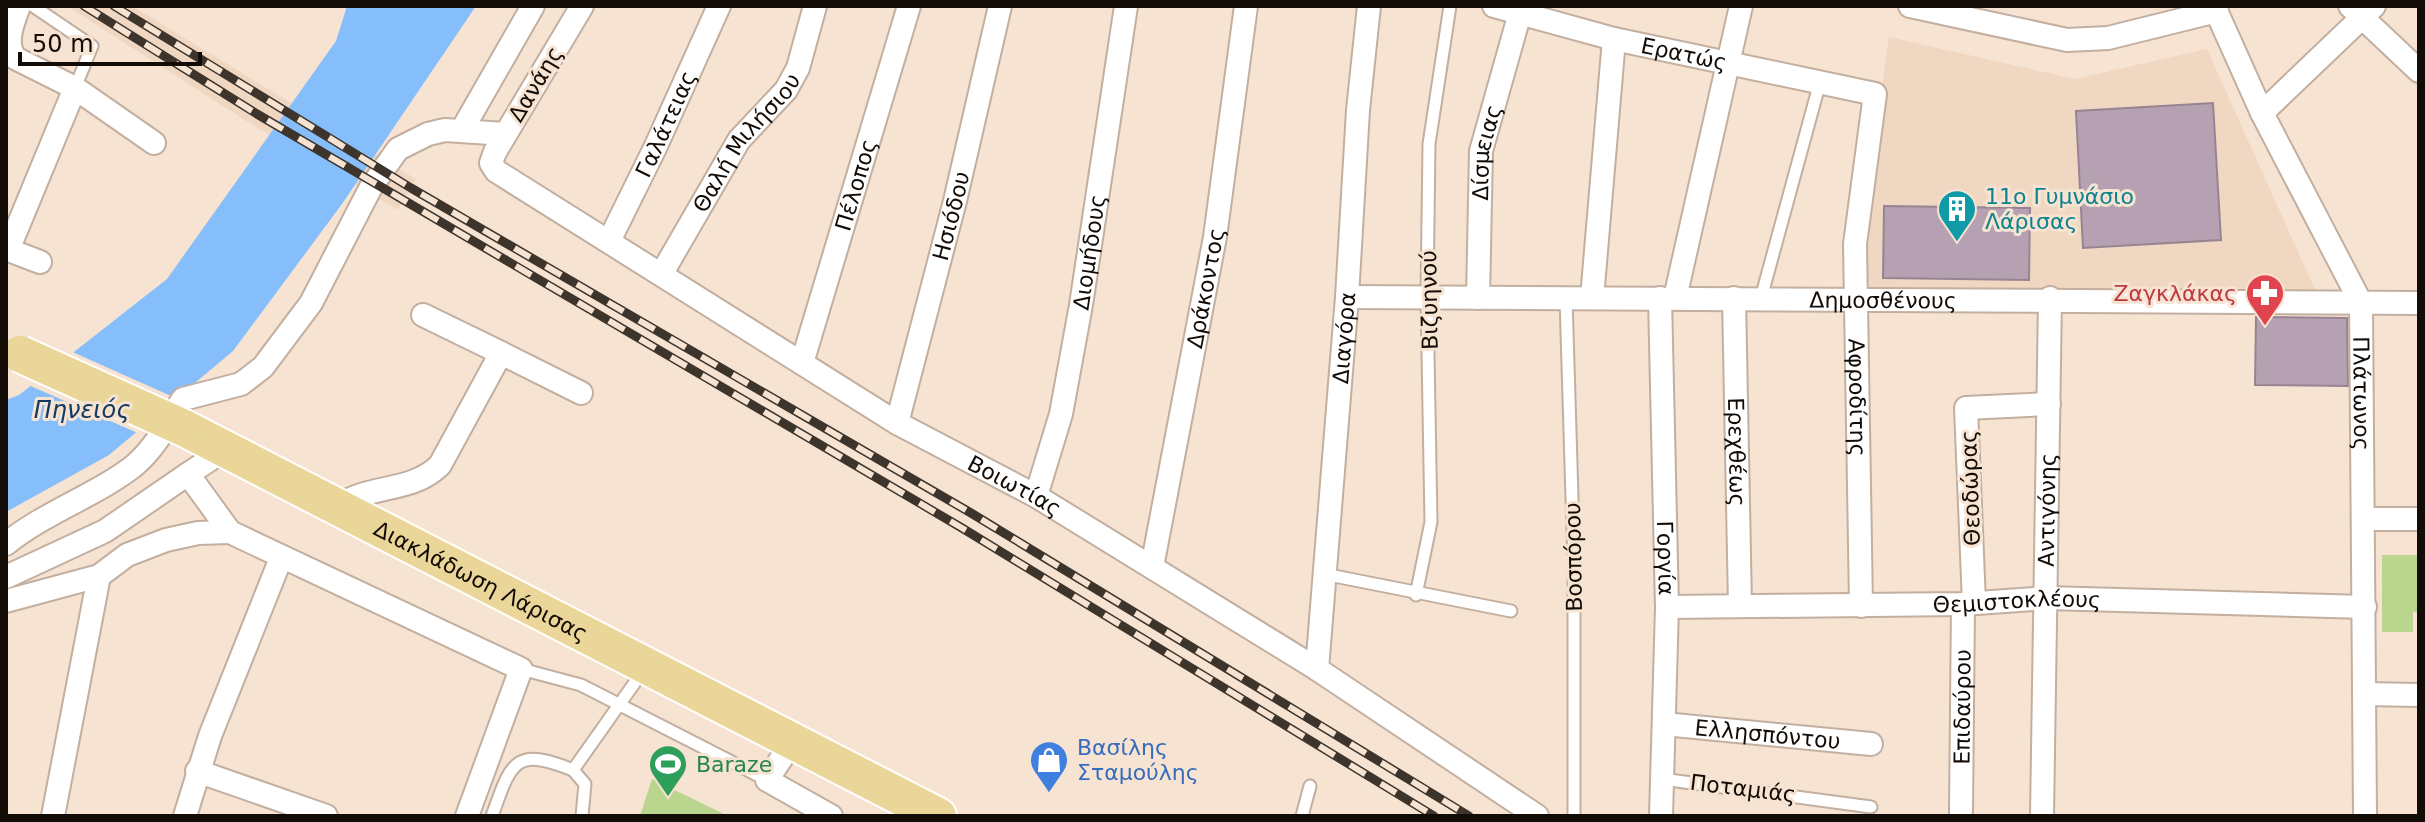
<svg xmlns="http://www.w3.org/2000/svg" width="2425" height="822" viewBox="0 0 2425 822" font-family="'DejaVu Sans',sans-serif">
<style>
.built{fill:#f0d7c1}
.green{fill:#bad58d}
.water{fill:#86befb}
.pier{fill:#f7e3d2}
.building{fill:#b5a1b1;stroke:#978492;stroke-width:2}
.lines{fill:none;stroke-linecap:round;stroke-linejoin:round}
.lane-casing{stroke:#c2afa0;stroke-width:15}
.street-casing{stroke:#c2afa0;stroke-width:26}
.primary-casing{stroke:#fff;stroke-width:40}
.lane{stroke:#fff;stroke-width:11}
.street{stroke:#fff;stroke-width:22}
.primary{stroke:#ead699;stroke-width:36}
.rail-casing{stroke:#3d342c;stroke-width:9}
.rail{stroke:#f7e3d2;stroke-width:6;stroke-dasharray:18;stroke-linecap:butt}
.primary-bridge-casing{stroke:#fff;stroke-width:40;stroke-linecap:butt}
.primary-bridge{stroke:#ead699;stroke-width:36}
.labels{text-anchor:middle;stroke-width:6;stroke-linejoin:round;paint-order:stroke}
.street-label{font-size:22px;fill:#120b06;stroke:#f7e3d2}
.culture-label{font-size:22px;fill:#0d838f;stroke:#f7e3d2;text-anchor:start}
.health-label{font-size:22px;fill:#be3a42;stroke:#f7e3d2;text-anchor:end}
.shop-label{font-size:22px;fill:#366cbe;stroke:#f7e3d2;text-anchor:start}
.leisure-label{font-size:22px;fill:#27864d;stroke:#f7e3d2;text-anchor:start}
.water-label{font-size:24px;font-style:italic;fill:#133a61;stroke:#f7e3d2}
</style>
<rect width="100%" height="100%" fill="#f7e3d2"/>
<!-- built -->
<g class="built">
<polygon points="67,6 132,6 416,179 398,210 251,124"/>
<polygon points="1889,37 2075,79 2207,49 2316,292 2311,297 1859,287 1863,219"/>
</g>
<!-- green -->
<g class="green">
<polygon points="2382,555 2419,555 2419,612 2413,612 2413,632 2382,632"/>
<polygon points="652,779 728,816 640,816"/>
</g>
<!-- water -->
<polygon class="water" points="347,6 476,6 342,204 233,351 109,455 6,512 6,400 19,395 167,279 336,41"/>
<!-- pier -->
<polygon class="pier" points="68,350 180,400 140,434 26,384"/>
<!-- building -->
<g class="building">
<polygon points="2213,103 2221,240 2083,248 2076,111"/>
<polygon points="1884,206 2030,208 2029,280 1883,278"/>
<polygon points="2256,317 2347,318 2348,386 2255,385"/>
</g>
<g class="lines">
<!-- lane casing -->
<g class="lane-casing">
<g id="lane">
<polyline points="33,6 92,46 75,88"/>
<polyline points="1566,298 1574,564 1574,816"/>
<polyline points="1761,298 1820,82"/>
<polyline points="1324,574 1511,611"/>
<polyline points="1416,595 1431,522 1427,297 1429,144 1450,6"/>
<polyline points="521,669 581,685 767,780"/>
<polyline points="573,770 585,784 582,816"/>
<polyline points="1662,779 1871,807"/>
<path d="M492 816C511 763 514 746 573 770L643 671"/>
<polyline points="1302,816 1310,786"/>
</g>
</g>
<!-- street casing -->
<g class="street-casing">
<g id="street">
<path d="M19 6C13 23 4 42 15 58L75 88 154 143"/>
<path id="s1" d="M582 6 495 152 491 163 496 171 897 423 1036 496 1317 669 1537 816"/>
<path id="s2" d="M1494 6 1614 39 1875 94 1855 244 1861 606"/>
<polyline points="1910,6 2067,40 2108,38 2217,11"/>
<path id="s3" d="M2214 6 2262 113 2361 303 2365 816"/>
<polyline points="2350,6 2419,71"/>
<polyline points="2262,113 2374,6"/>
<polyline points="462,130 533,6"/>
<path id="s4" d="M609 241 655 148 719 6"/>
<polyline points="6,249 40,262"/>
<polyline points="8,250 75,88"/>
<path id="s5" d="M662 273 739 140 786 90 798 68 815 6"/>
<path id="s6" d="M1347 297 2419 303"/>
<path id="s7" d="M1478 298 1481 151 1520 13"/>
<polyline points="1592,298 1614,39"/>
<path id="s8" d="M1660 298 1667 607 1661 816"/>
<polyline points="1675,298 1741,6"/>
<path id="s9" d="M1734 298 1740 606"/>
<polyline points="423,315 501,353"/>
<path id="s10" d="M802 363 909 6"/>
<path id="s11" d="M897 423 955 201 1000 6"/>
<polyline points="226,449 188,474 230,532 521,669 467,816"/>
<path id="s12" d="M1036 496 1061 414 1081 305 1126 6"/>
<path d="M338 506C370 484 412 493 440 465L501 353 581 393"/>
<polyline points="2363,519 2419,519"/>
<path d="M6 544C45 512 99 494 135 465 156 447 169 421 183 399L241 384 263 367 311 303 371 187 398 149 428 134 445 130 505 134"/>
<path id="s13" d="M1152 567 1215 237 1246 6"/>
<polyline points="6,577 105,531 188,474"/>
<polyline points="6,601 99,576 127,555 166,540 198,533 230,532"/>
<polyline points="1974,603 1966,408 2049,404"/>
<path id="s14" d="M1667 607 1963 604 2047 598 2365 607"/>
<path id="s15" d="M1317 669 1347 297 1358 110 1369 6"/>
<polyline points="2364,694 2419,695"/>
<path id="s16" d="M1664 724 1871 744"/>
<polyline points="793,741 767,780 831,816"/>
<polyline points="197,771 326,816"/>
<path id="s17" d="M1961 811 1963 604"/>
<polyline points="53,816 99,576"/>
<polyline points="185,816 210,736 281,558"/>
<path id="s18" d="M2042 816 2050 298"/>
</g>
</g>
<!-- primary casing -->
<g class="primary-casing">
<g id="primary">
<path id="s19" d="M184 428 938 816"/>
</g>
</g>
<!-- lane -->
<use href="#lane" class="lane"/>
<!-- street -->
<use href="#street" class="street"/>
<!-- primary -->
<use href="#primary" class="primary"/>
<!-- rail casing -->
<g class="rail-casing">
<g id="rail">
<polyline points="84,6 257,114 962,528 1434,816"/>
<polyline points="114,6 411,188 971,513 1469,816"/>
</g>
</g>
<!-- rail -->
<use href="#rail" class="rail"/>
<!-- primary-bridge casing -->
<g class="primary-bridge-casing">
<polyline id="primary-bridge" points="20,354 184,428"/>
</g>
<!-- primary-bridge -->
<use href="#primary-bridge" class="primary-bridge"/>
</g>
<!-- icons -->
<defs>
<g id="building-pin" transform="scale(2)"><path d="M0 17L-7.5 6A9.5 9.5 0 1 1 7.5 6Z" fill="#0f9aa8" stroke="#f7e3d2"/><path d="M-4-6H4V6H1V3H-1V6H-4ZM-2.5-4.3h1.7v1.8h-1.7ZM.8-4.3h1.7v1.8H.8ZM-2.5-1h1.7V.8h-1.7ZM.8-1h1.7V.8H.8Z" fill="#fff"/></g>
<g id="pharmacy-pin" transform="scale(2)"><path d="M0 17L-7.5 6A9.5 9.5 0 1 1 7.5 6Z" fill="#e0444e" stroke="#f7e3d2"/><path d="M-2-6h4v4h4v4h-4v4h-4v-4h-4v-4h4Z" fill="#fff"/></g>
<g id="shop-pin" transform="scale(2)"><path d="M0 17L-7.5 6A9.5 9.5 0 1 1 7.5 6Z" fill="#3f7fe0" stroke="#f7e3d2"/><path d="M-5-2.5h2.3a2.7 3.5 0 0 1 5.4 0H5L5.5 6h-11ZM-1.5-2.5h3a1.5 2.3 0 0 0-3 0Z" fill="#fff"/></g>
<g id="stadium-pin" transform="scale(2)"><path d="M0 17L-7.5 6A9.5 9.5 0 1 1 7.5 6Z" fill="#2e9e5b" stroke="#f7e3d2"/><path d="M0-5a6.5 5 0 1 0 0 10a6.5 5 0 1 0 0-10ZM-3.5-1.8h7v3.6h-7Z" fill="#fff"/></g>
</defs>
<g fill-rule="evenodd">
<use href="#building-pin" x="1957" y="209"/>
<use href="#pharmacy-pin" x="2265" y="293"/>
<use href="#shop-pin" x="1049" y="760"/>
<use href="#stadium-pin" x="668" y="764"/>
</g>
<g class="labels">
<!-- street labels -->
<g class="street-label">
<text dy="8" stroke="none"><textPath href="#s2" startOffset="196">Ερατώς</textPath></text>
<text transform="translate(535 84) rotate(-59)" y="8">Δανάης</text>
<text dy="8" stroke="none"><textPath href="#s4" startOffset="130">Γαλάτειας</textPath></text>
<text dy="8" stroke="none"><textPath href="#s5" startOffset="156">Θαλή Μιλήσιου</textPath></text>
<text dy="8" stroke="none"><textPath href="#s7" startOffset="146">Δίσμειας</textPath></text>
<text dy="8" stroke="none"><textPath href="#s10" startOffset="186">Πέλοπος</textPath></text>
<text dy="8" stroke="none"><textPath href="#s11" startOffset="214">Ησιόδου</textPath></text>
<text dy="8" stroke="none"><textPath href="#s12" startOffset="250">Διομήδους</textPath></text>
<text dy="8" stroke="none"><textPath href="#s13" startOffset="284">Δράκοντος</textPath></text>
<text dy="8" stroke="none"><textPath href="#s6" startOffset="536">Δημοσθένους</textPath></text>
<text transform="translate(1429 300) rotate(-91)" y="8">Βιζυηνού</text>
<text dy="8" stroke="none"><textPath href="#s15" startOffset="332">Διαγόρα</textPath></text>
<text dy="8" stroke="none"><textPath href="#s3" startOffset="422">Πλάτωνος</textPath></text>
<text dy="8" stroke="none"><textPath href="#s2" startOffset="696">Αφροδίτης</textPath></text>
<text dy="8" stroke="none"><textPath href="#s9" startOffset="154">Ερεχθέως</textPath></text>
<text dy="8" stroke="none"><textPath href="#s1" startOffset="798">Βοιωτίας</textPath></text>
<text transform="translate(1970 488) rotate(-92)" y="8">Θεοδώρας</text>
<text dy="8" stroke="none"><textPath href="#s18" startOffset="306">Αντιγόνης</textPath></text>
<text transform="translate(1573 557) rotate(-91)" y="8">Βοσπόρου</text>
<text dy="8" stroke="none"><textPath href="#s8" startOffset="260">Γοργία</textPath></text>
<text dy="8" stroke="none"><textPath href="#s19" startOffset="334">Διακλάδωση Λάρισας</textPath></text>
<text dy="8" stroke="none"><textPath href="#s14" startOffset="350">Θεμιστοκλέους</textPath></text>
<text dy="8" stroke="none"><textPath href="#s17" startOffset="104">Επιδαύρου</textPath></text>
<text dy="8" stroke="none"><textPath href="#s16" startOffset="104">Ελλησπόντου</textPath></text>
<text transform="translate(1743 788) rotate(7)" y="8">Ποταμιάς</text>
</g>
<!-- culture labels -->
<g class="culture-label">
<text x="1985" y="204">11ο Γυμνάσιο<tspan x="1985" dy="25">Λάρισας</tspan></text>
</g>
<!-- health labels -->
<g class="health-label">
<text x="2237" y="301">Ζαγκλάκας</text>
</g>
<!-- shop labels -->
<g class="shop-label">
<text x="1077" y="755">Βασίλης<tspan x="1077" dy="25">Σταμούλης</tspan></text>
</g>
<!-- leisure labels -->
<g class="leisure-label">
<text x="696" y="772">Baraze</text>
</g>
<!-- water labels -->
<g class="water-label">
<text x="82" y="418">Πηνειός</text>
</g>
</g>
<!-- border -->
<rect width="2425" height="822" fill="none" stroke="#120b06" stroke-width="16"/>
<!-- scale -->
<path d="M20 52v12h180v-12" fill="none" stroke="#120b06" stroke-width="4"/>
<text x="32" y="52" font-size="24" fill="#120b06" stroke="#f7e3d2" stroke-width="6" paint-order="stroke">50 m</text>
</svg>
